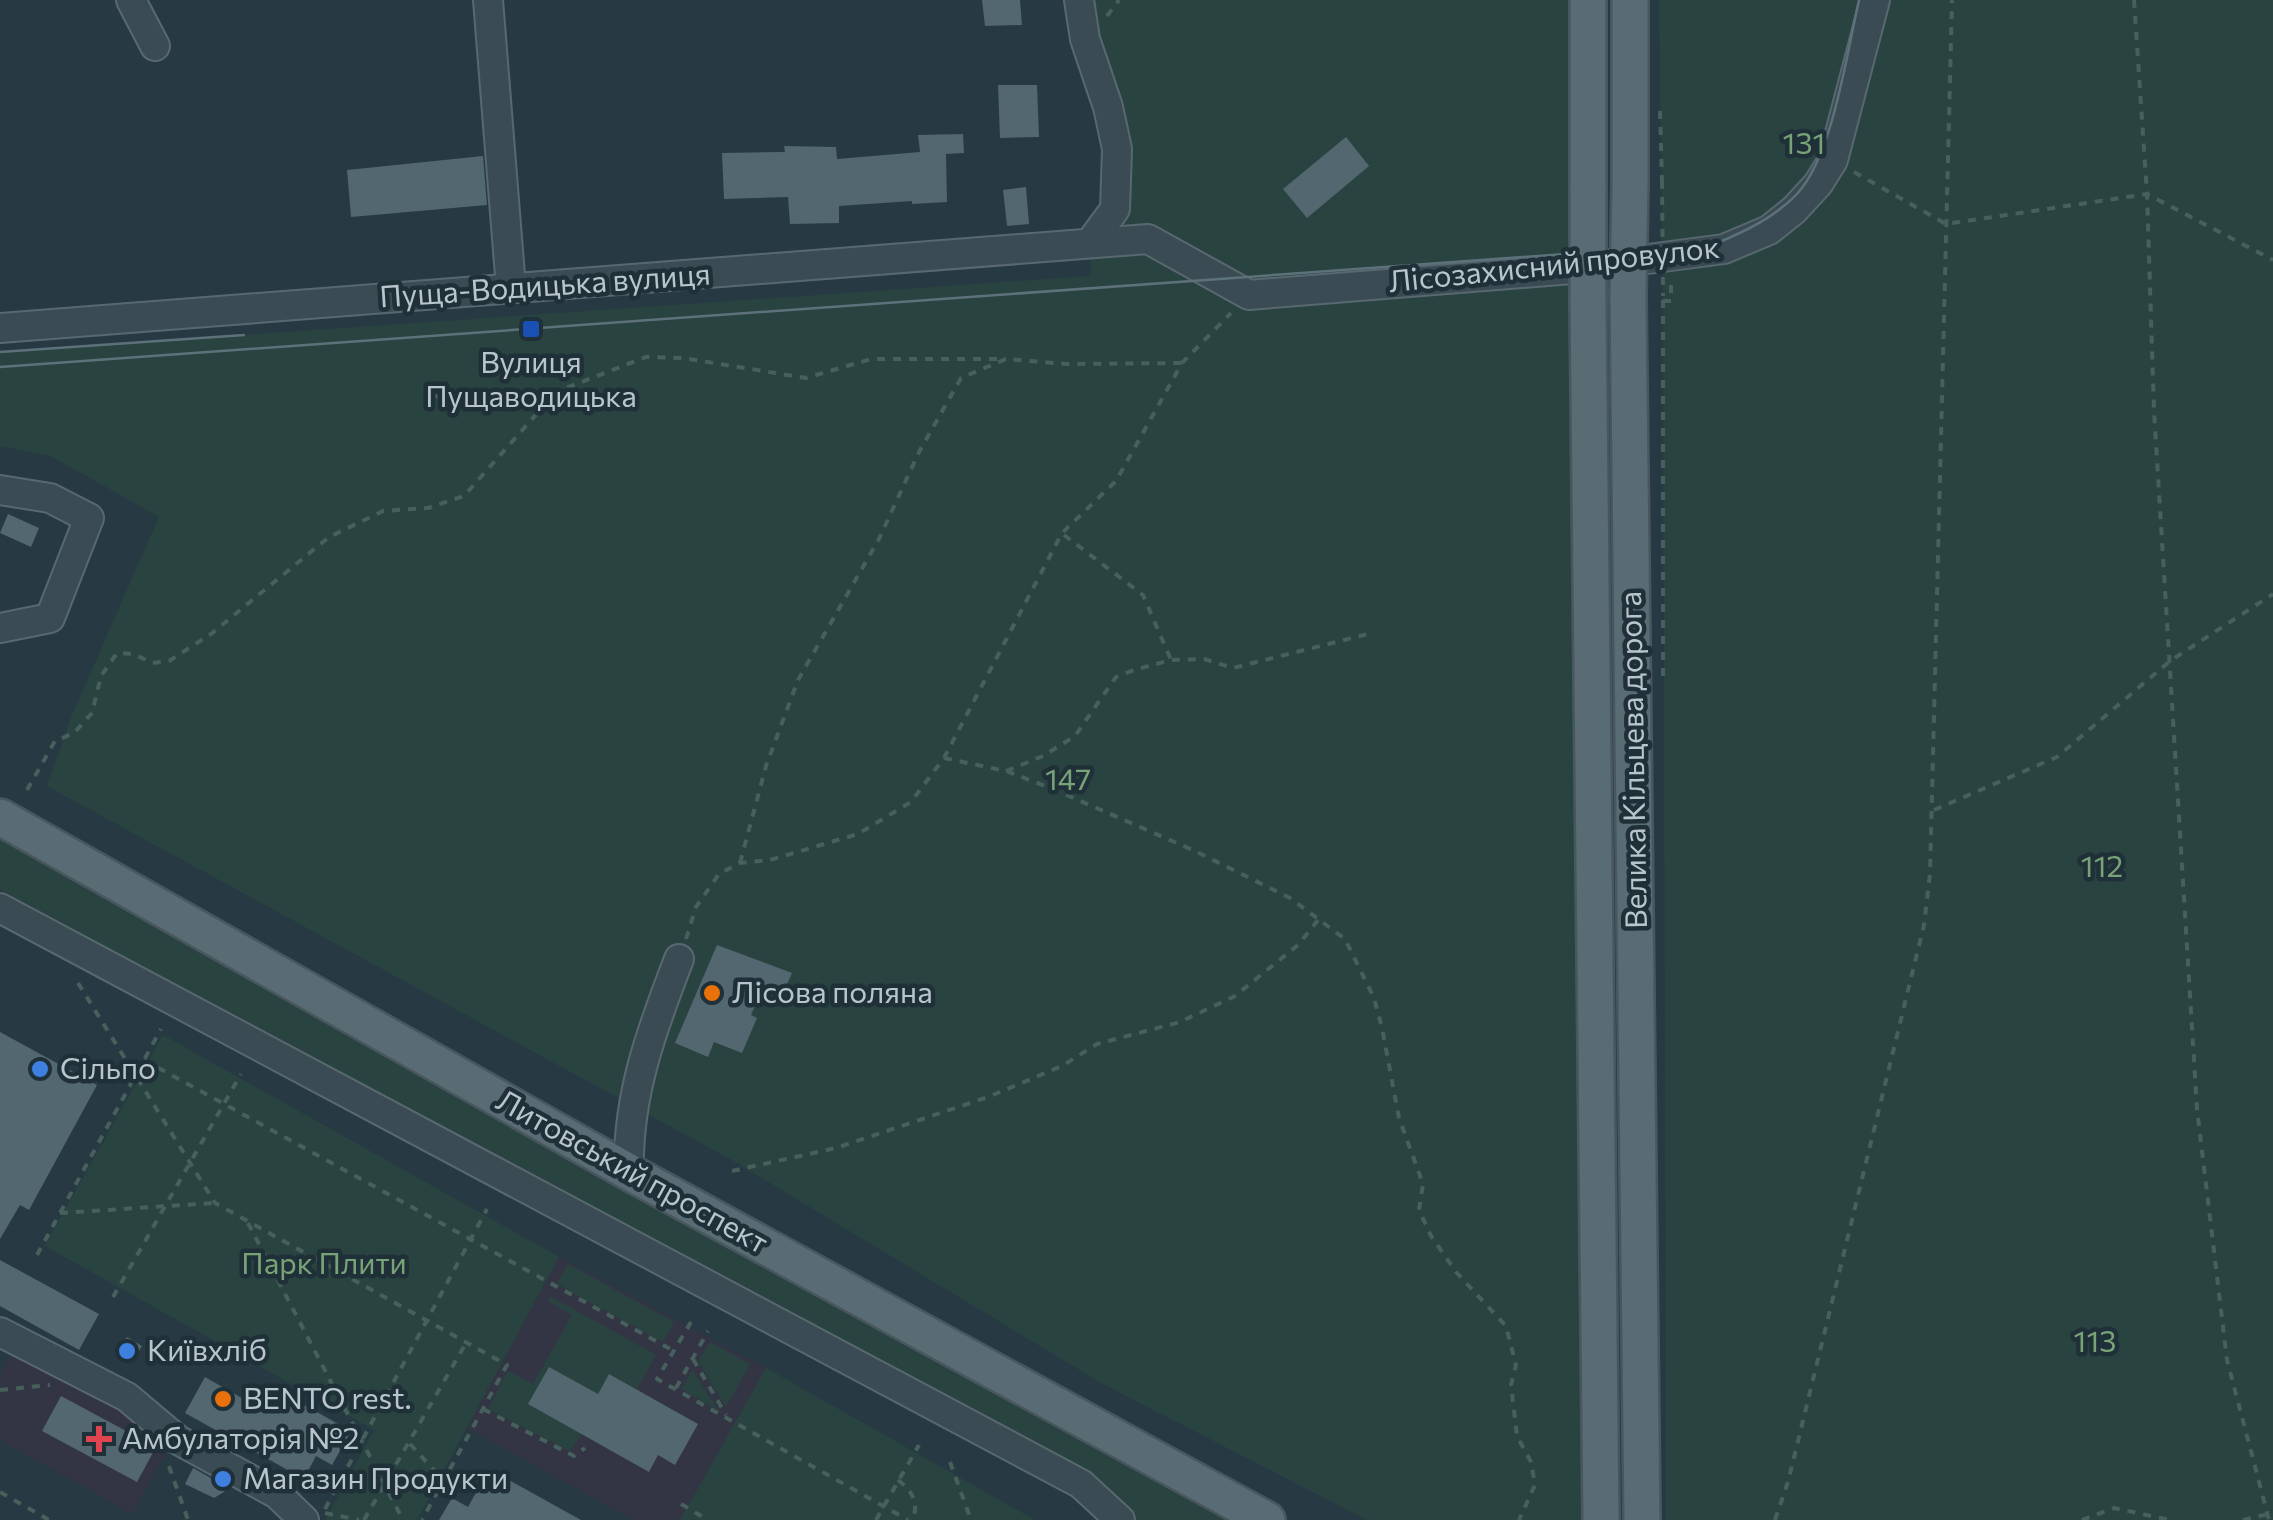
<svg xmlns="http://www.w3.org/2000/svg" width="2273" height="1520" viewBox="0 0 2273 1520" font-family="Commissioner,sans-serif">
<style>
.medical{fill:#333544}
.green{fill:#294440}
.building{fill:#526770}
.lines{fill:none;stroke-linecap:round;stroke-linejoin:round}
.minor-casing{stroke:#596870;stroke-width:32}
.major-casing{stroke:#48575f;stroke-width:40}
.path{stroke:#47605c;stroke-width:4;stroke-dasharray:8 8;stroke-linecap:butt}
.minor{stroke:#3b4b53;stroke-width:28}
.major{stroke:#596b73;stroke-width:35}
.tram{stroke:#5d717a;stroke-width:2.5}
.major-bridge-casing{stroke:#48575f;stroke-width:40;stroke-linecap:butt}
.path-bridge{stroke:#47605c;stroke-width:4;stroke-dasharray:8 8;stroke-linecap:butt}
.major-bridge{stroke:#596b73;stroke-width:35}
.transit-dot{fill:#1a4fb4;stroke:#203038;stroke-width:4}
.food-dot{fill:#e8710a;stroke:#203038;stroke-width:4}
.shop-dot{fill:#3f7fe0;stroke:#203038;stroke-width:4}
.health-dot{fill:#e0444e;stroke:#203038;stroke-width:4}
.labels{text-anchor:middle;stroke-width:9;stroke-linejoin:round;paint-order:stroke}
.park-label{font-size:30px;fill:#78a376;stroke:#203038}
.street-label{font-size:30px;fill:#b8c5cd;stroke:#203038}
.poi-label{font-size:30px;fill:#b8c5cd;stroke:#203038;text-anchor:start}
</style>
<rect width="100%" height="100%" fill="#273a43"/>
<!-- medical -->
<g class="medical">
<polygon points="559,1257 766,1368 680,1520 633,1520 467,1428"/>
<polygon points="22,1336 182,1424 132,1514 0,1440 0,1375"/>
</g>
<!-- green -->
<g class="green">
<polygon points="1079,0 1588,0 1601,1520 1367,1520 1103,1384 732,1160 47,786 72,715 159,517 51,456 0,446 0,352 1091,276 1090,243 1115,208"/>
<polygon points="1659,0 2273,0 2273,1520 1666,1520 1663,301"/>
<polygon points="0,831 1236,1520 1132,1520 1088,1479 0,890"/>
<polygon points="163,1035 559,1257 417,1520 325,1520 374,1430 45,1246"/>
<polygon points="568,1264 674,1322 663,1342 557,1284"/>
<polygon points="550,1296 656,1355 637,1389 609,1374 598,1394 529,1404 582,1434 570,1451 488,1409 508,1371 533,1384 572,1315 548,1301"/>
<polygon points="710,1342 750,1364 726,1407 698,1361"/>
<polygon points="766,1368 1035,1520 680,1520"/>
<polygon points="692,1370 719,1411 682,1389"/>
</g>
<!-- building -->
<g class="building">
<polygon points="982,0 1020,0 1022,25 985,26"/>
<polygon points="998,85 1037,85 1039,137 1000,138"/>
<polygon points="963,134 964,153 946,154 947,202 912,204 912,201 839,206 839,223 790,224 788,197 724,199 722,153 785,152 784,146 836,147 837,159 920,152 918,135"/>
<polygon points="1346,137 1369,166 1307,218 1283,189"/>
<polygon points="483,156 487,205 351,217 347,170"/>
<polygon points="1026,187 1029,224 1007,226 1003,190"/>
<polygon points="8,514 39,528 31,547 0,533"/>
<polygon points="717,945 792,973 783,993 764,985 751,1015 757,1018 742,1053 714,1042 708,1057 675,1043"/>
<polygon points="0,1032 97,1085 29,1210 20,1205 0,1239"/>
<polygon points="0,1260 99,1314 79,1350 0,1306"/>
<polygon points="127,1337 142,1346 133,1361 118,1353"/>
<polygon points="549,1367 598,1394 609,1374 698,1424 675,1465 658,1455 649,1472 528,1404"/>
<polygon points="205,1377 254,1405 266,1384 351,1431 332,1465 316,1456 304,1479 185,1413"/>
<polygon points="61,1396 156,1447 137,1482 42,1431"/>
<polygon points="193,1468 227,1487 224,1492 214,1498 185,1484"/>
<polygon points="489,1469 581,1520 439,1520 452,1498 468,1507"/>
</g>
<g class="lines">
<!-- minor casing -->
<g class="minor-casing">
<g id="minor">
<polyline points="131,0 155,46"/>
<polyline points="488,0 511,288"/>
<polyline points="1079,0 1085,39 1108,107 1117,149 1115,209 1090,243"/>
<polyline points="0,328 1148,239 1249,295 1572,269 1724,249 1769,230 1794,210 1818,184 1833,160 1875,0"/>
<polyline points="0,490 50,498 89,518 50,618 0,628"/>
<polyline points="0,908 1081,1484 1120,1520"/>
<path d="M629 1172C627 1096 652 1029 679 959"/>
<polyline points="0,1332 127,1397 178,1440 277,1494 304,1520"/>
</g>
</g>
<!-- major casing -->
<g class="major-casing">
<g id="major">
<polyline points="1588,0 1588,188"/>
<polyline points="1630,0 1630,183"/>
<polyline points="1628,296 1642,1520"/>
<polyline points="1588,301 1601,1520"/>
<polyline points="0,817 629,1172 1267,1520"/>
</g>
</g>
<!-- path -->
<g class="path">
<polyline points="2134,0 2147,194 2154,411 2197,1109 2227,1360 2269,1520"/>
<polyline points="1107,16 1119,0"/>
<polyline points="1660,111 1662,181"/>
<polyline points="1854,172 1946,224 2147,194 2273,260"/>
<polyline points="1663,301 1671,301 1671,278"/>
<polyline points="435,396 470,405 561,389"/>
<polyline points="1064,535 1143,595 1171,660"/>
<polyline points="1663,676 1663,296"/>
<polyline points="944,758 1006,771 1053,789 1195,851 1290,898 1345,939 1374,998 1382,1028 1399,1118 1423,1184 1419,1210 1431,1236 1456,1272 1506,1326 1516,1365 1511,1385 1517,1436 1531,1462 1535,1485 1519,1520"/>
<polyline points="1006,771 1043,756 1075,736 1116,677 1134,670 1171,660 1204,659 1233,668 1372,633"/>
<polyline points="27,790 55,741 74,733 92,713 101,676 117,653 134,654 152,663 169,661 211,634 329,537 383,511 428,508 464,496 541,409 566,388 646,357 683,358 806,378 871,359 1006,359"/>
<polyline points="1934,810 2057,757 2170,661 2273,594"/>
<polyline points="740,863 766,766 798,680 879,539 919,452 961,378 1006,359 1067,364 1182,363"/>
<polyline points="686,939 696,907 719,874 740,863 770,860 858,834 911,802 944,758 1062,533 1116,481 1182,363 1231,313"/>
<polyline points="78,983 215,1203 507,1365 422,1520"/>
<polyline points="144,1060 674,1351"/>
<polyline points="732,1171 836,1148 988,1097 1062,1066 1097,1044 1180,1022 1235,996 1298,945 1319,919"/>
<polyline points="60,1213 215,1203"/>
<polyline points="248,1223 403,1520"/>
<polyline points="37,1255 161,1029"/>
<polyline points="113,1297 241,1074"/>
<polyline points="691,1322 657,1379 908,1520"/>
<polyline points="693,1359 726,1415"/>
<polyline points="676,1388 708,1331"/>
<polyline points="0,1390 50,1385"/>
<polyline points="483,1409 574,1456 585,1448"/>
<polyline points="410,1444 444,1481"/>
<polyline points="950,1462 971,1520"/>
<polyline points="169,1466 188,1520"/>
<path d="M898 1480C912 1491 920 1503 912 1520"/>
<polyline points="0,1492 49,1520"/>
<polyline points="681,1504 708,1520"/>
<polyline points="325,1509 487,1209"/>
<polyline points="325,1513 359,1520"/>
<polyline points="364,1520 466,1343"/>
<polyline points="876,1520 919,1445"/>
<polyline points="1775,1520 1788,1482 1924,925 1930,874 1952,0"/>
<polyline points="2082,1520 2114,1508 2170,1520"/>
<polyline points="2243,1520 2273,1513"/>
</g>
<!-- minor -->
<use href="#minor" class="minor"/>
<!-- major -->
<use href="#major" class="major"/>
<!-- tram -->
<g class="tram">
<polyline points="0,352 244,335"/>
<path d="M0 367 1717 243C1746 231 1775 217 1797 194 1833 155 1847 52 1859 0"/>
</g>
<!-- major-bridge casing -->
<g class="major-bridge-casing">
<g id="major-bridge">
<polyline points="1588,188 1588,301"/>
<polyline points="1628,296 1630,183"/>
</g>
</g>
<!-- path-bridge -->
<polyline class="path-bridge" points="1662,181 1663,296"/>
<!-- major-bridge -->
<use href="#major-bridge" class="major-bridge"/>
</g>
<!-- markers -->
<rect class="transit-dot" x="521" y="319" width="20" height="20" rx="5"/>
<g class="food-dot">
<circle cx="712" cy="993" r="10"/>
<circle cx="223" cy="1399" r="10"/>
</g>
<g class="shop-dot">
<circle cx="40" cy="1069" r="10"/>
<circle cx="127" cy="1351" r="10"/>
<circle cx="223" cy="1479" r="10"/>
</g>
<path class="health-dot" d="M94 1424h10v10h10v10h-10v10h-10v-10h-10v-10h10z"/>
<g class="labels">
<!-- park labels -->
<g class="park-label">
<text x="1804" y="154">131</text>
<text x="1068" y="790">147</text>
<text x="2102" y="877">112</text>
<text x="324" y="1274">Парк Плити</text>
<text x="2095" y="1352">113</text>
</g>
<!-- street labels -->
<g class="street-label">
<text transform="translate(1554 265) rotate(-6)" y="10">Лісозахисний провулок</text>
<text transform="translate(545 286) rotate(-4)" y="10">Пуща-Водицька вулиця</text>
<text transform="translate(1634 760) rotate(-91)" y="10">Велика Кільцева дорога</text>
<text transform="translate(632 1172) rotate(29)" y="10">Литовський проспект</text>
</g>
<!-- poi labels -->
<g class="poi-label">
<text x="531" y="373" text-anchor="middle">Вулиця<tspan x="531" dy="34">Пущаводицька</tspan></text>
<text x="732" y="1003">Лісова поляна</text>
<text x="60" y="1079">Сільпо</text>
<text x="147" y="1361">Київхліб</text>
<text x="243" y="1409">BENTO rest.</text>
<text x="122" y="1449">Амбулаторія №2</text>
<text x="243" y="1489">Магазин Продукти</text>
</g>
</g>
</svg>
